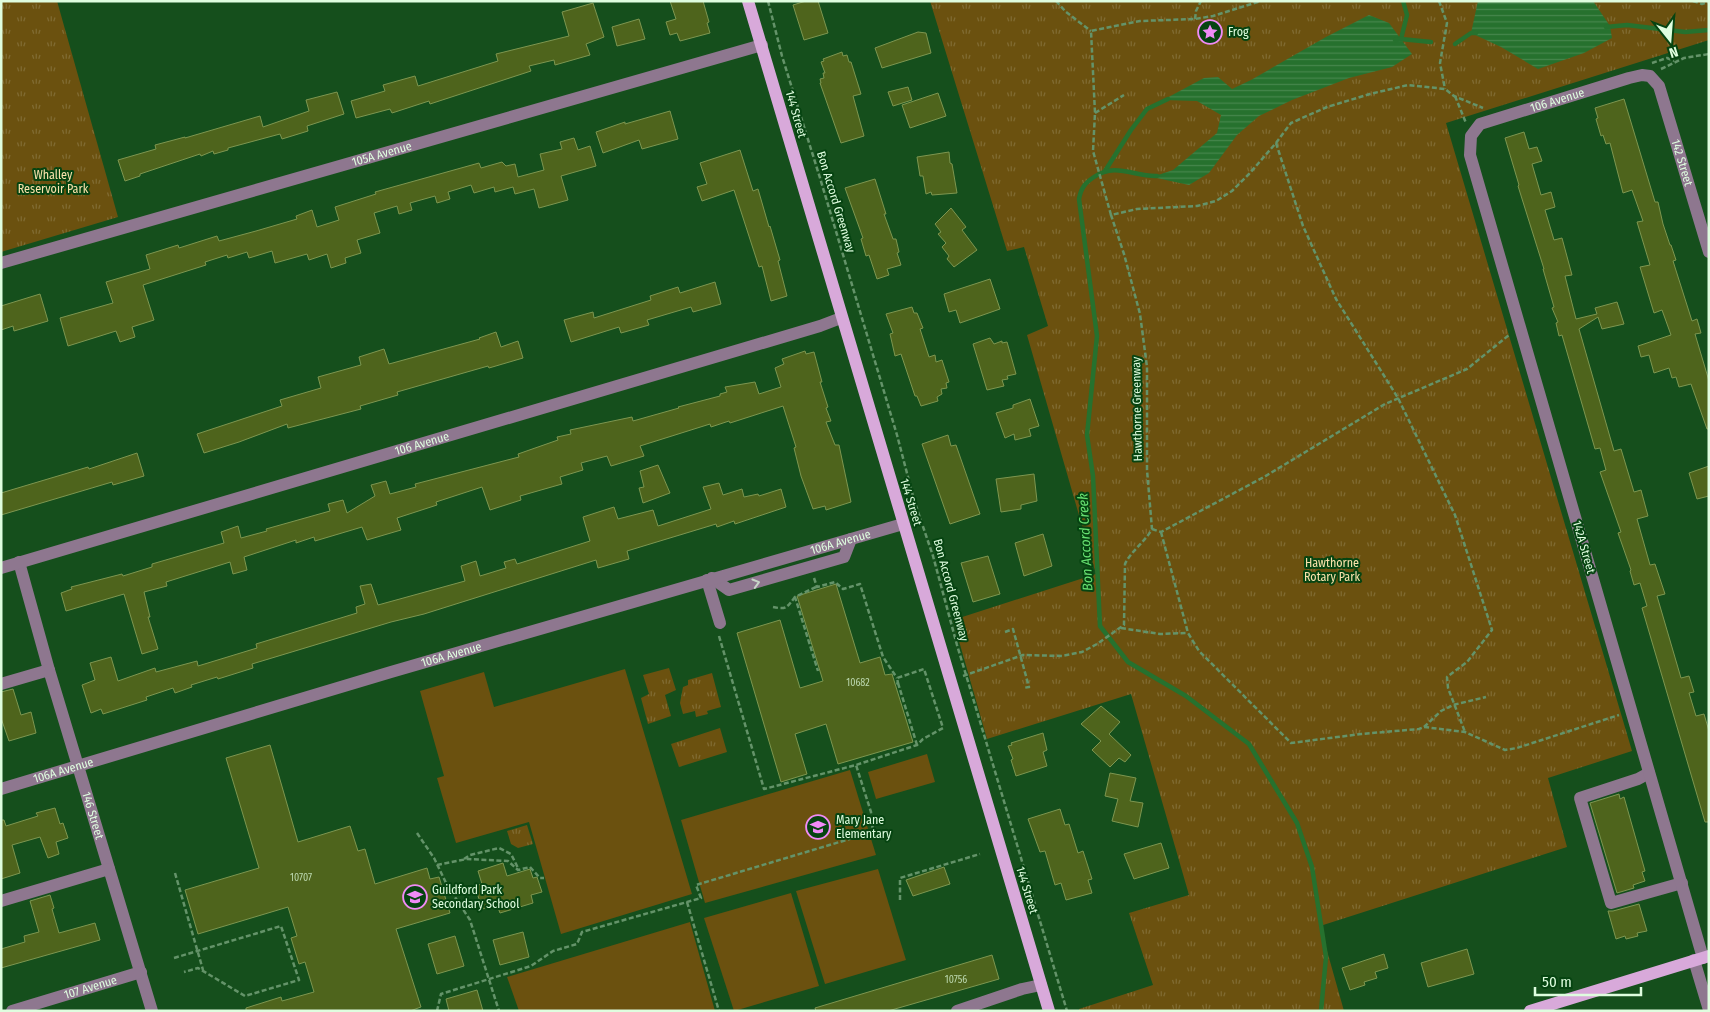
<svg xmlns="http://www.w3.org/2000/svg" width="1710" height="1012" viewBox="0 0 1710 1012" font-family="'Fira Sans Condensed',sans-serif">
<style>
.park{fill:url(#park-tufts)}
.pitch{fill:#6b510f}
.water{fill:url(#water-rules)}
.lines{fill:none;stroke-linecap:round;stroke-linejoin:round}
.stream{stroke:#26712e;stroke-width:4.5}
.building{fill:#4e641c;stroke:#7d9650}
.path{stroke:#649369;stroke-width:2.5;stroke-dasharray:5 2.5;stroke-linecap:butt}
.minor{stroke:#8e778f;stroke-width:12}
.major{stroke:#d8a9da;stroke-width:12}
.oneway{stroke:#c7d5c7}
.labels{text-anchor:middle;stroke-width:4;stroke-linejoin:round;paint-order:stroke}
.number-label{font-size:10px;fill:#bbd7ae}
.poi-label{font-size:12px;fill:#dffddf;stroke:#064411;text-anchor:start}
.street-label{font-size:12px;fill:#dffddf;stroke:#064411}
.park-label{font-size:12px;fill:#fbe2ac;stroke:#064411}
.water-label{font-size:14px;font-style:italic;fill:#67e071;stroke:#064411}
</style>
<defs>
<pattern id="park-tufts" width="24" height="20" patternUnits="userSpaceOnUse" patternTransform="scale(1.25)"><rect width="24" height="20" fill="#6b510f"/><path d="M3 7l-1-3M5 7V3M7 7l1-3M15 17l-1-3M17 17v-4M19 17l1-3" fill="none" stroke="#806b32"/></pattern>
<pattern id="water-rules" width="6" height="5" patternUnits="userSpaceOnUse" patternTransform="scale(1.25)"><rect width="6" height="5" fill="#26712e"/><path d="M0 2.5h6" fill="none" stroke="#45864c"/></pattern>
</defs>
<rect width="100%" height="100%" fill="#154f1c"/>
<!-- park -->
<g class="park">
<polygon points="1,1 57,1 118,217 1,252"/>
<polygon points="930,1 1709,1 1709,40 1446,123 1632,751 1548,778 1567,847 1320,926 1344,1011 1079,1011 1079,1009 1153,985 1129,913 1189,895 1131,694 987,739 953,620 1096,574 1027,335 1048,326 1024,247 1007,251"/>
<polygon points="669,668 676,690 665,695 671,716 648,724 641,698 649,694 643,675"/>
<polygon points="712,673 721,707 707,711 708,714 696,717 695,711 683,714 680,703 683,687 688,685 688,680"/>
<polygon points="720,728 727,752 679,767 671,744"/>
<polygon points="527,825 533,844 518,848 511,844 507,831"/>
</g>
<!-- pitch -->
<g class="pitch">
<polygon points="625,669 692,894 561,934 529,822 456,843 437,778 444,776 420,691 484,672 494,707"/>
<polygon points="927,754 935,782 876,799 868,772"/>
<polygon points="850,770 876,855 705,903 681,820"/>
<polygon points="878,869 906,960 825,984 796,891"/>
<polygon points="791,893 819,986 734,1011 704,918"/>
<polygon points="690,922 715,1011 519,1011 507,977"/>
</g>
<!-- water -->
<g class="water">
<polygon points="1478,1 1593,1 1610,26 1612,38 1584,53 1538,69 1501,47 1471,33"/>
<polygon points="1369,15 1389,23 1412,54 1392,67 1349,78 1292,100 1259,116 1237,135 1209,173 1189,185 1152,177 1173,170 1217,133 1221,115 1197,101 1163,100 1204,78 1218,77 1232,89 1251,80 1326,37"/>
</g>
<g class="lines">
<!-- stream -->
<g class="stream">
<polyline points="1606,27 1627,25 1685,32 1709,30"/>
<polyline points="1401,39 1407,15 1403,1"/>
<polyline points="1395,40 1401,39 1431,42"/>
<polyline points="1455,44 1471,33 1476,33"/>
<polyline points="1105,171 1131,130 1147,109 1168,99"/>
<path d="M1157 176C1134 177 1116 162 1094 177 1085 183 1081 188 1079 199L1097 336 1087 435 1093 476 1100 626 1128 662 1186 696 1249 744 1297 823 1312 867 1326 957 1321 1011"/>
</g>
</g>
<!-- building -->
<g class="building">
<polygon points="670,1 703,1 709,22 707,23 710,33 680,41 677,33 670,35 666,22 676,19"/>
<polygon points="806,1 818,1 828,33 804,40 793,5"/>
<polygon points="593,3 604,37 586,44 590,55 555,65 554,60 529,66 531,71 430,104 429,101 392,113 390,109 356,118 351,101 385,91 383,85 415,76 418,86 498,61 496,54 569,36 562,12"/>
<polygon points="639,19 645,39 617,46 612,27"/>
<polygon points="918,32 926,33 931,53 882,68 875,48"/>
<polygon points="842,52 843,56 847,55 849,62 851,62 861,94 853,96 864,136 841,143 820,83 821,83 820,79 824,78 823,73 825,73 821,62 824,61 823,59"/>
<polygon points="908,87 912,100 893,106 888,92"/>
<polygon points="337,92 344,114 307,126 308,131 282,139 280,134 228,148 228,150 214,154 213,151 201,156 200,154 140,174 140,176 125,181 118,160 156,149 155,145 185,137 185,138 260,116 263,127 309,111 306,100"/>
<polygon points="938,93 946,116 910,128 902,105"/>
<polygon points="1624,99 1655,202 1658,202 1663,224 1670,245 1671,245 1676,260 1673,261 1692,321 1697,319 1701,333 1695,334 1709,381 1709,429 1707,429 1691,384 1679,387 1676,377 1672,378 1669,368 1654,373 1649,355 1641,357 1638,346 1671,335 1662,310 1654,313 1640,267 1650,265 1637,222 1643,221 1632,190 1623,193 1610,143 1606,144 1603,135 1601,136 1596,119 1598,118 1595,108"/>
<polygon points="670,111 678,139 642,149 639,140 603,153 596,132 625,122 625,124"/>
<polygon points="1524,132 1529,149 1537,147 1542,161 1532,164 1541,195 1551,192 1555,207 1545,210 1554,240 1562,238 1572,275 1565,276 1576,319 1597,314 1595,308 1617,302 1624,324 1602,329 1598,317 1579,329 1614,451 1621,449 1634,492 1641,490 1648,516 1637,519 1650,565 1655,564 1665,594 1657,596 1681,678 1689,676 1694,692 1689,693 1696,716 1704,714 1709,731 1709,822 1705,822 1642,608 1647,606 1640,583 1634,585 1630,571 1631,570 1618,533 1621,532 1600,472 1606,470 1600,448 1595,449 1562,335 1559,336 1556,323 1558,322 1552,308 1554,307 1543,269 1544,269 1518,186 1519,185 1505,138"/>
<polygon points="574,138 578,150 590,146 596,166 561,176 568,200 539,208 534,189 515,194 513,187 495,192 494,187 474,193 471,185 448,192 450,199 437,203 435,196 410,203 412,210 399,214 397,206 374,213 380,233 357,240 361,253 345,258 346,263 331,268 327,254 309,260 307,254 275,263 272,251 249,258 247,252 228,258 227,255 205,262 206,265 143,285 154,320 132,327 135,337 120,342 116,331 68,346 60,318 113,303 106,282 150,269 146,255 178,245 179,248 217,236 219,241 256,231 297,219 296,216 312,210 317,227 339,220 335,207 376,194 375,192 479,163 481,168 502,162 506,166 515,164 518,177 544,170 540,154 562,149 560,142"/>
<polygon points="740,150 753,191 758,189 769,227 770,226 780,260 778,261 787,296 771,301 762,266 759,267 734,190 702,201 697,187 707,184 700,163"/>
<polygon points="949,152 950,163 952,164 957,193 932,195 931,192 926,194 923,176 920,176 917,157"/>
<polygon points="875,179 886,214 884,214 893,239 896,239 899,252 897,253 901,265 887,269 889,275 877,279 869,255 866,256 861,239 863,238 845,188"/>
<polygon points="951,208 966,227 962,230 977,250 954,267 947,259 949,256 942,247 946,243 938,234 941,232 935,224"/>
<polygon points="990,279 1000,309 960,323 956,310 949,312 944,294"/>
<polygon points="715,282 721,304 693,312 691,307 647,320 649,325 621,333 619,327 571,342 564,320 593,312 594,318 651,300 650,296 678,287 680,293"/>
<polygon points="40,294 48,321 14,331 13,326 1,330 1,306"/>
<polygon points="912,307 914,313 917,313 923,328 920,329 929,357 935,355 936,362 942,360 949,382 946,383 947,388 941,389 942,394 937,397 938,401 921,406 917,396 915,396 901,354 895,356 890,334 893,333 886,314"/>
<polygon points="496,332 501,347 518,341 523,358 489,368 488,366 397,392 398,395 360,406 361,409 288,428 287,424 239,442 204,453 197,434 282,406 280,400 321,388 318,377 361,365 359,357 384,349 389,364 480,339 479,338"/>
<polygon points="990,338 994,344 1002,341 1002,343 1007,342 1016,374 1007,376 1008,379 1002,380 1004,386 987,390 973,344"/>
<polygon points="805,351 806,354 814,352 822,382 820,382 828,407 826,408 831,421 826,422 835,445 839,445 851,502 826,510 825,506 813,509 801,476 794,448 796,447 783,406 730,423 729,421 711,427 710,424 640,446 644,456 611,466 607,456 581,463 583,470 560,477 562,484 520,496 521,500 490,510 482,487 436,502 437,505 397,518 401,530 367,540 362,527 315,541 314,537 296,543 296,540 244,557 247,570 233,574 230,562 166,582 167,586 144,592 150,617 148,617 158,649 142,654 124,594 66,611 61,593 72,589 71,587 122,574 123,576 152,567 152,564 224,543 221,532 238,526 241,538 267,531 266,529 330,511 328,504 343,500 347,513 375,496 371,485 386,481 390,494 416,487 415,484 519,457 518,454 558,440 557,437 571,434 570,430 632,417 633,421 679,408 678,407 720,396 720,394 727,392 725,387 755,382 759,394 781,387 775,368 784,364 782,359"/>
<polygon points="1030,399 1039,426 1029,429 1031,436 1015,440 1014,434 1005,438 996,413 1013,408 1013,405"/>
<polygon points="948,435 951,446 956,445 980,514 950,524 922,444"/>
<polygon points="137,453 144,476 113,485 112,482 1,515 1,493 88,467 89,469"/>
<polygon points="658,465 670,493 643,503 639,488 644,487 640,471"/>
<polygon points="1709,466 1709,496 1697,499 1689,473"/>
<polygon points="1034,474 1037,501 1021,505 1021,509 1001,512 996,479"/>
<polygon points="719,483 723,495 742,489 744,497 758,494 759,496 781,489 786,507 735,524 734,521 717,527 716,524 627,551 629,559 598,568 596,560 424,614 391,622 252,664 253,668 218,679 217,677 191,685 192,687 175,693 173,688 146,697 147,700 103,714 101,709 91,713 82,685 95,680 90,663 111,657 118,681 155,668 156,672 197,661 198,666 257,648 256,644 357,613 356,607 365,604 360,586 371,584 378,605 465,581 461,566 476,561 480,576 506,568 504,562 515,559 517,564 590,541 583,517 614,507 618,519 653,510 658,526 711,509 703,487"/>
<polygon points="1043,534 1052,566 1024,576 1015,543"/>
<polygon points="988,556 1000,594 973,602 961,563"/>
<polygon points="836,584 860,663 880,657 885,675 892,674 913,742 838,764 826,724 795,734 807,774 781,782 737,633 780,620 800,688 823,681 797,596"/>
<polygon points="13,689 21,715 31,712 36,733 9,741 1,718 1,692"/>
<polygon points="1101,706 1120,722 1109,734 1131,755 1125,762 1119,758 1110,767 1092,750 1101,741 1081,724"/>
<polygon points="1043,733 1047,750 1043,752 1047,766 1016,776 1011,760 1013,759 1008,746 1012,745 1011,743"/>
<polygon points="270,745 298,842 350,826 358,851 365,849 375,884 427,868 430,879 439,877 450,913 396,929 421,1007 410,1011 246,1011 246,1008 281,997 282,1001 314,992 305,962 299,964 291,938 297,936 288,907 198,934 185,890 259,868 226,758"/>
<polygon points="1110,773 1136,778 1130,801 1143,803 1138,827 1112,821 1118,799 1105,796"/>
<polygon points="1619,794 1620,799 1624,797 1645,871 1642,872 1645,881 1633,885 1634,888 1617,893 1590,803"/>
<polygon points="55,808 60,824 63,823 68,838 56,842 59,854 48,858 40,837 12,845 20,873 1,879 1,820 4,820 6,826 38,816 36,813"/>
<polygon points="1060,809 1065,825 1069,824 1078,853 1083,851 1092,879 1088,880 1092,893 1066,900 1061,883 1055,885 1045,851 1040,852 1028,819"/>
<polygon points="1161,843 1169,868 1134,879 1124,854"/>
<polygon points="503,863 507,876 530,869 533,878 537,877 542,892 531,895 533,903 500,913 497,905 482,909 475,886 482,884 478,871"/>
<polygon points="944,867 950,884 913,896 906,880"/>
<polygon points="50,895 54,908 52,909 59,933 95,923 100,940 1,968 1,949 25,942 24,936 39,932 30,901"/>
<polygon points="1639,904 1647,931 1637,933 1638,936 1626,939 1625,936 1616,939 1608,911 1613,911"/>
<polygon points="523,932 529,957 500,965 493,940"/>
<polygon points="455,936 464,966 437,974 428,944"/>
<polygon points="1467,949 1474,974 1428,987 1421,963"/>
<polygon points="1384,954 1388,968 1375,972 1377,978 1364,982 1365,985 1350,990 1342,968"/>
<polygon points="992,955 999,979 888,1011 816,1011 815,1008"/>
<polygon points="477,990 483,1011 449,1011 446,999"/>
</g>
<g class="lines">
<!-- path -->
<g class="path">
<polyline points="768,1 782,56 820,178 897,435 914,500 933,556 957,645 1067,1011"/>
<polyline points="1056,1 1066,12 1091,31"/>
<polyline points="1439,1 1447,23 1440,63 1445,89"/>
<polyline points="1693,1 1702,4 1709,2"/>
<polyline points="1195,19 1196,11 1201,1"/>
<polyline points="1652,63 1667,58 1674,61"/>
<polyline points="1661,69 1684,58 1709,54"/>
<polyline points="1455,96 1466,123"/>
<polyline points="1095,113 1124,95"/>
<polyline points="1276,143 1303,226 1336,299 1398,398 1455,515 1492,630 1467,662 1447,677 1448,688 1465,732"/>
<polyline points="1111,215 1093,151 1095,113 1091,31 1140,21 1195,19 1213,16 1261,1"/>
<polyline points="1152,529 1161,532 1264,477 1385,404 1467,369 1509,335"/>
<polyline points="1161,532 1188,633 1199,651 1291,743 1361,734 1419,729 1424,727 1465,732 1505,750 1517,748 1619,715"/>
<polyline points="814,578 817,587 835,582 843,589 860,584 883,657 897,678"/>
<polyline points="816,587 795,597 818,671"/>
<path d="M773 607C787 610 787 607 795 597"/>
<polyline points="1121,628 1160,634 1188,633"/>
<polyline points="1005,632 1013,629 1029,687 1023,688"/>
<polyline points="719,636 764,789 856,765 917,745 923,739 943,728 924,669 897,678 898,683 896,684"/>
<path d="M963 676 1023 655 1062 656 1082 652 1097 644 1124 625 1125 564C1131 551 1145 542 1152 529L1147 470V367L1140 314 1124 254 1111 215 1137 209 1197 206 1216 201 1232 191 1249 174 1276 143 1291 123 1327 107 1370 94 1408 85 1445 89 1454 96 1483 108"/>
<polyline points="898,683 917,745"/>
<polyline points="1424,727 1441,711 1453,705 1486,697"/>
<polyline points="417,833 434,858 447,885 470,920 499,1011"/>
<polyline points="464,859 470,855 499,848 511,854 518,868"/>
<polyline points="437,865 467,859 508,861 518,870 530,867 540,878 544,878"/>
<polyline points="175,873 203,970"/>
<polyline points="900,900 900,878 980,854"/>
<polyline points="687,902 719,1011"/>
<polyline points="174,958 281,926 299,980 245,996 198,968 184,972"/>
<polyline points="437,1011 441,994 531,966 553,951 577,944 582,932 701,898 696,885 873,832 871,812 856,765"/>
</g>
<!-- minor -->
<g class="minor">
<path id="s1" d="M1 263 762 45"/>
<path id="s2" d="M19 562 49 670 152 1011"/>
<path id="s3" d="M1 568 820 326 841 318"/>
<polyline points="712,578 729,590 844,557 851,539"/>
<polyline points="707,580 720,623"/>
<polyline points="1,684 49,670"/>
<polyline points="1649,773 1638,779 1580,798 1611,903 1682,883"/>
<path id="s4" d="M1 789 391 672 903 524"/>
<polyline points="1,901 109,869"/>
<path id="s5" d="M1703 958 1470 155 1471 136 1480 124 1629 78 1642 75 1650 76 1659 86 1709 252"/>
<polyline points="1694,960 1709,1010"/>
<path id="s6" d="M12 1011 141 972"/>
<polyline points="957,1011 1022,989 1041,985"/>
</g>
<!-- major -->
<g class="major">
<polyline points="748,1 1049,1011"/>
<polyline points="1530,1011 1709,956"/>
</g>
</g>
<!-- one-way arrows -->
<defs><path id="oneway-chevron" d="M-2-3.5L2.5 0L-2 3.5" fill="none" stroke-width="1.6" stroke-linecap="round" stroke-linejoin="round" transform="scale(1.25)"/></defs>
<use class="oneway" href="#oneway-chevron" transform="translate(756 583) rotate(-16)"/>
<!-- icons -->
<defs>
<g id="sight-ring" transform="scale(1.25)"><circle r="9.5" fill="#064411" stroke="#f08bf6" stroke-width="1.5"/><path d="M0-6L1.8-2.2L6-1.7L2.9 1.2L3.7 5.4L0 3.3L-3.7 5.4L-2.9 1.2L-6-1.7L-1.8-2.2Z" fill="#f08bf6"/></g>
<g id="school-ring" transform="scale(1.25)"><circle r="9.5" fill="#064411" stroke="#f08bf6" stroke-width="1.5"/><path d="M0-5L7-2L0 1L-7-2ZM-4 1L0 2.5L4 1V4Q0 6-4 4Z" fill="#f08bf6"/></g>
</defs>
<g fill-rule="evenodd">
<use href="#sight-ring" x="1210" y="32"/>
<use href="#school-ring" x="818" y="827"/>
<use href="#school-ring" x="415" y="897"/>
</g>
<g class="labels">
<!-- number labels -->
<g class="number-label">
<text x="858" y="686">10682</text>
<text x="301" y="881">10707</text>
<text x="956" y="983">10756</text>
</g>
<!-- poi labels -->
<g class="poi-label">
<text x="1228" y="36">Frog</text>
<text x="836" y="824">Mary Jane<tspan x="836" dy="14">Elementary</tspan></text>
<text x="432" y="894">Guildford Park<tspan x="432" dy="14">Secondary School</tspan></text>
</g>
<!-- street labels -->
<g class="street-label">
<text dy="4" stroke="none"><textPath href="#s5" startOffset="951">106 Avenue</textPath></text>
<text transform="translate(796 114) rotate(74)" y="4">144 Street</text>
<text dy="4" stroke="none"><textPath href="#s1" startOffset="396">105A Avenue</textPath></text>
<text dy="4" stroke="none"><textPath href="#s5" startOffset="1141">142 Street</textPath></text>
<text transform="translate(836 202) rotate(73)" y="4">Bon Accord Greenway</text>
<text transform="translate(1137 409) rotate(-91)" y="4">Hawthorne Greenway</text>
<text dy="4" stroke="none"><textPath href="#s3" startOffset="439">106 Avenue</textPath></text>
<text transform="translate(911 502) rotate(73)" y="4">144 Street</text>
<text dy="4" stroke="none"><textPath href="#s4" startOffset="875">106A Avenue</textPath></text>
<text transform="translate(1584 547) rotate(74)" y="4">142A Street</text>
<text transform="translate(951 590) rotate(75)" y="4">Bon Accord Greenway</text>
<text dy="4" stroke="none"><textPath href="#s4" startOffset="470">106A Avenue</textPath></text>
<text dy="4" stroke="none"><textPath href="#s4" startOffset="65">106A Avenue</textPath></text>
<text dy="4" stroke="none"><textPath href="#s2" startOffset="264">146 Street</textPath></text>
<text transform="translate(1027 890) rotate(73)" y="4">144 Street</text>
<text dy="4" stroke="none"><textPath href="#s6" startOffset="82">107 Avenue</textPath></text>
</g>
<!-- park labels -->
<g class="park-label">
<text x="53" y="179">Whalley<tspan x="53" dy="14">Reservoir Park</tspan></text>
<text x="1332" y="567">Hawthorne<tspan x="1332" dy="14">Rotary Park</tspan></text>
</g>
<!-- water labels -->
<g class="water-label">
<text transform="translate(1085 542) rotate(-93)" y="5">Bon Accord Creek</text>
</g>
</g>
<!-- border -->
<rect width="1710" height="1012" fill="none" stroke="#dffddf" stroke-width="5"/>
<!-- north arrow -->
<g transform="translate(1670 40) rotate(163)" stroke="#064411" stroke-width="4" paint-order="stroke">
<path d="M0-4L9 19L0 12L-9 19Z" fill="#dffddf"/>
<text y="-8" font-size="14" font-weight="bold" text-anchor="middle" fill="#dffddf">N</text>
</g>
<!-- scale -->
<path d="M1535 987v8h106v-8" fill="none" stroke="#dffddf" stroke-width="2.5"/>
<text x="1542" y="987" font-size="15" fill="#dffddf" stroke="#064411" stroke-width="4" paint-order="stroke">50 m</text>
</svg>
